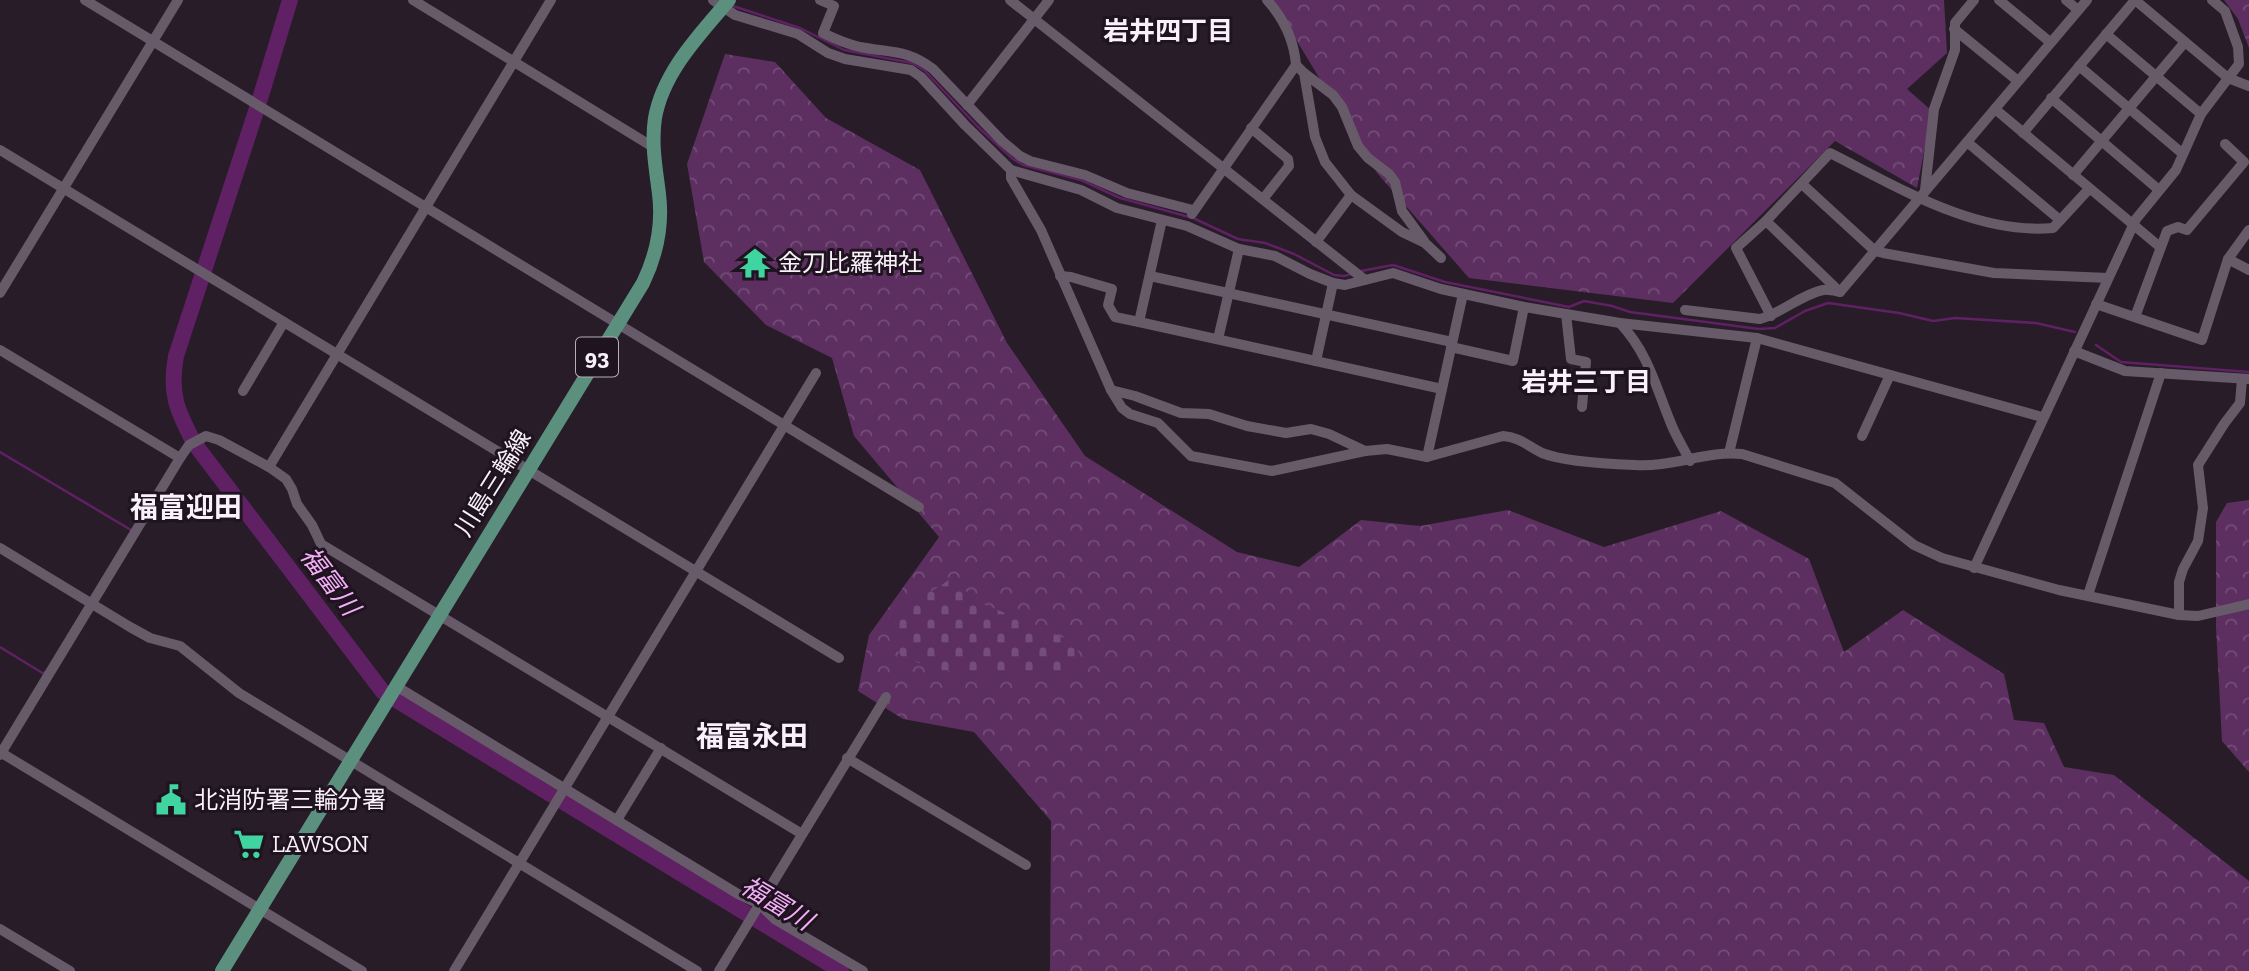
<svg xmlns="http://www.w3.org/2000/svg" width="2249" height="971" viewBox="0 0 2249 971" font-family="'Zilla Slab','Noto Sans JP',serif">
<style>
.forest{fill:url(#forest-crowns)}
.cemetery{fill:url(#cemetery-stones)}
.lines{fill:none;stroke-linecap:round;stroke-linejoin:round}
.stream{stroke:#5f2064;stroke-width:2.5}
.river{stroke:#5f2064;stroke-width:16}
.minor{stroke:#685b69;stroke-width:10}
.major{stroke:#5b907f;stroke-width:14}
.labels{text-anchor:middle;stroke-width:6;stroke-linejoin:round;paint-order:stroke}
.shield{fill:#1e131e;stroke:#b7aeb7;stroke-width:2}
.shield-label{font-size:23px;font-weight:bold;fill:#f9f0f9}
.poi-label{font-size:24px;fill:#f9f0f9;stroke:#1e131e;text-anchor:start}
.street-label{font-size:24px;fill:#f9f0f9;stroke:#1e131e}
.neighbourhood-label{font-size:26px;font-weight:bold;fill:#f9f0f9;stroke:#1e131e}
.water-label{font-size:26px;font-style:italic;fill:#f4aef8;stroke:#1e131e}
.quarter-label{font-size:28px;font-weight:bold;fill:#f9f0f9;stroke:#1e131e}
</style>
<defs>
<pattern id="forest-crowns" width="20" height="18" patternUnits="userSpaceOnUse" patternTransform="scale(1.75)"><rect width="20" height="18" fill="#5c2f60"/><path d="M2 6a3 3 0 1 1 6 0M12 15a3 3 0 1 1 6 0" fill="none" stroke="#744d78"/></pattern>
<pattern id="cemetery-stones" width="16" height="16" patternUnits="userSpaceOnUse" patternTransform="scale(1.75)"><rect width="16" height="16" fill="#5c2f60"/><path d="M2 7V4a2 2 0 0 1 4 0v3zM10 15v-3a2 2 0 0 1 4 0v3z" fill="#744d78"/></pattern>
</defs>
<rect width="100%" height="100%" fill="#271c28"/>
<!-- forest -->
<g class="forest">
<polygon points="1272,0 1944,0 1947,53 1907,89 1932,111 1917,188 1835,141 1673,303 1469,278 1377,173"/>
<polygon points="2224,0 2249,0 2249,48 2238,19"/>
<polygon points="725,54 775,62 826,118 920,170 1007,343 1085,456 1237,552 1299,567 1361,520 1420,526 1508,510 1604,547 1721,511 1809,559 1844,652 1903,610 2004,674 2014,720 2044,723 2064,767 2114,775 2249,881 2249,971 1050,971 1051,821 974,732 903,719 858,691 869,635 939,537 854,436 832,358 766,325 704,262 687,164"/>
<polygon points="2249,500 2249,772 2222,741 2216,627 2216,522 2227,503"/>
</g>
<!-- cemetery -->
<path class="cemetery" d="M950 579 981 603 1076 643 1081 664 1064 678 1030 673 997 676 937 670 901 656 893 642 896 619 910 596C926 596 937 589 950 579Z"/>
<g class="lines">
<!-- stream -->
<g class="stream">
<polyline points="733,6 800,28 844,50 912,63 924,70 978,127 1013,159 1023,165 1081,180 1120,198 1193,218 1238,239 1265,243 1294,254 1334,275 1344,276 1352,274"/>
<polyline points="1361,271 1393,265 1445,282 1569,307 1584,301 1612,306 1630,312 1759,329 1775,328 1805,311 1828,303 1899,313 1933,321 1955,318 2036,323 2075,332"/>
<polyline points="2096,345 2121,362 2249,372"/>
<polyline points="188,437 191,435"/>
<polyline points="0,452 131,530"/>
<polyline points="0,647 44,674 45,672"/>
</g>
<!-- river -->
<path class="river" d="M290 0 259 102 176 356C169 394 177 410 194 443L383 692 841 971"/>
<!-- minor -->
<g class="minor">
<polyline points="85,0 919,507"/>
<polyline points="413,0 653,147"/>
<polyline points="713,0 735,15 798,34 828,53 845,59 911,70 921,77 965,125 1011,170 1081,190 1117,208 1187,226 1239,249 1275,256 1310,274 1333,283 1345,285 1393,273 1441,289 1524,307 1620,323 1757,338 2042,417"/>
<path d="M820 0 834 6 823 33C835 39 847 44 860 47 890 53 907 49 933 69L1002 141 1020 156 1030 161 1085 175 1127 193 1193 210"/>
<polyline points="1010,0 1365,280"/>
<polyline points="1999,0 2050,42"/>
<polyline points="2066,0 2078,10"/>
<polyline points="2135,0 2228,78 2249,86"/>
<polyline points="1954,29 2018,81"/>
<polyline points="2106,34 2201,114"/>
<polyline points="1296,65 1304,73 1315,137 1325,162 1351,195 1402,232 1425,243 1441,258"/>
<polyline points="2079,66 2183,154"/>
<polyline points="1304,73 1333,95 1342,107 1358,146 1368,158 1389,174 1395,182 1402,211 1424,241"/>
<polyline points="2051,98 2159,190"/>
<polyline points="967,105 1049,0"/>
<polyline points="1995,109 2160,247"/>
<polyline points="1251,128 1288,159 1289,166 1263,199"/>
<polyline points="2023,133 2135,0"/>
<polyline points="1967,142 2060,220"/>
<polyline points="0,150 839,658"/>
<path d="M1011 170V178L1041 230 1111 390 1135 396 1181 413 1209 414 1247 426 1286 433 1311 429 1329 434 1365 451 1387 449 1427 457 1503 436C1519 437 1528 446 1542 453 1565 462 1608 464 1634 465 1671 468 1708 450 1742 454L1835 483 1914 545 1942 558 2059 590 2179 615 2198 616 2249 604"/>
<polyline points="2073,175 2185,42"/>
<polyline points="1802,184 1875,251 1883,253 1994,273 2108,278"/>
<polyline points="1925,190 1934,109 1955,50 1955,23 1974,0"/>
<path d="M1192 214 1296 65C1294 39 1284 19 1267 0"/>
<polyline points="1162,220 1139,322 1442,389"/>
<polyline points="1766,221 1840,292"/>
<polyline points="1316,242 1351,195"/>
<polyline points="2228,259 2249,270"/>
<polyline points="1060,276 1071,277 1112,289 1108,305 1115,317 1139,322"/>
<polyline points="1150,276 1452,342"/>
<polyline points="0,293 178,0"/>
<polyline points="2096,304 2202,340 2228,259 2249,230"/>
<path d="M1685 310 1760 319C1782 313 1800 295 1823 290 1828 289 1835 291 1840 292L2087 0"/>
<polyline points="1566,314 1571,359 1586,362 1582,407"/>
<path d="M1771 316 1736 248 1766 221 1830 153C1898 187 1975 235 2053 228L2089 189"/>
<polyline points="2135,317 2167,231 2178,227 2187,230 2244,162 2225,144"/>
<path d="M1620 323C1649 354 1656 388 1672 426 1677 438 1684 449 1690 461"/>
<polyline points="1218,339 1239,249"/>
<polyline points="1451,347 1513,361 1524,307"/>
<polyline points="0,350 180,458"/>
<polyline points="2074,351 2125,371 2249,379"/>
<polyline points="1316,361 1333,283"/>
<polyline points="1111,390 1122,408 1130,414 1158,423 1191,456 1272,471 1365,451"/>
<polyline points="243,391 284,322"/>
<polyline points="1862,436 1890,375"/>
<polyline points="1729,453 1757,338"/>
<polyline points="1427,457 1463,294"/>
<polyline points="269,467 551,0"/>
<polyline points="0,548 130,627 150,638 180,646 239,693 697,971"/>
<polyline points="1974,568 2136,219 2176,170 2201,114 2239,64 2238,47 2225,11 2212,0"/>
<polyline points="2088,595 2161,373"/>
<polyline points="2179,615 2179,582 2183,569 2198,541 2203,508 2198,465 2224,424 2240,403 2242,379"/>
<polyline points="396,686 738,894 759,904 776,920 863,971"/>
<polyline points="0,752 362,971"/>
<polyline points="0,755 180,458 189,445 206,436 219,440 269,467 286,479 292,489 297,504 312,525 321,544 802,834"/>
<polyline points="847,758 1026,865"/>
<polyline points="617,820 661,748"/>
<polyline points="0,929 70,971"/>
<polyline points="454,971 816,373"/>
<polyline points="719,971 886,697"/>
</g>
<!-- major -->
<path class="major" d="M222 971 643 283C657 254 663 226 659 194 656 169 651 144 655 118 663 72 700 34 729 0"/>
</g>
<!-- icons -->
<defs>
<g id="temple-bare" transform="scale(2.415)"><path d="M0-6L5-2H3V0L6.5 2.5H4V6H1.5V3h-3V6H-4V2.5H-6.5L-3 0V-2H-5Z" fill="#40d4a1" stroke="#1e131e" stroke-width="2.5" paint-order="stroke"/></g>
<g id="civic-bare" transform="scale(2.415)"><path d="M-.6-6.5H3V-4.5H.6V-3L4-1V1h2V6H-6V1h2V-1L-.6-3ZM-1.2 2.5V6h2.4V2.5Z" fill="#40d4a1" stroke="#1e131e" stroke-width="2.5" paint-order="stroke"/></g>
<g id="supermarket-bare" transform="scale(2.415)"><path d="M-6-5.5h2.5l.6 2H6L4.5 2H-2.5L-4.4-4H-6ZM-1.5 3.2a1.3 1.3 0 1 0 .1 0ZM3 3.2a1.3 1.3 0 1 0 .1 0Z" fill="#40d4a1" stroke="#1e131e" stroke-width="2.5" paint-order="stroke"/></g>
</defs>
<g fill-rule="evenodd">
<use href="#temple-bare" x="755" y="263"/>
<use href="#civic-bare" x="171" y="800"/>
<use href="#supermarket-bare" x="249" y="844"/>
</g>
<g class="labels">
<!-- shield labels -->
<rect class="shield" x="576" y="337.5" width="42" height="39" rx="5"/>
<g class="shield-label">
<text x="597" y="365">93</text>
</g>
<!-- poi labels -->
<g class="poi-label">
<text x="778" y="271">金刀比羅神社</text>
<text x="194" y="808">北消防署三輪分署</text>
<text x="272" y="852">LAWSON</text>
</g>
<!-- street labels -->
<g class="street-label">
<text transform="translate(493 483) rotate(-58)" y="8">川島三輪線</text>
</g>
<!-- neighbourhood labels -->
<g class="neighbourhood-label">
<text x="1168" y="40">岩井四丁目</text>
<text x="1586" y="391">岩井三丁目</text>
</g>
<!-- water labels -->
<g class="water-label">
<text transform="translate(330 581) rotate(53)" y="9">福富川</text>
<text transform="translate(777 903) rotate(31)" y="9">福富川</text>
</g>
<!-- quarter labels -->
<g class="quarter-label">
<text x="186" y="517">福富迎田</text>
<text x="752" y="746">福富永田</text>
</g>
</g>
</svg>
